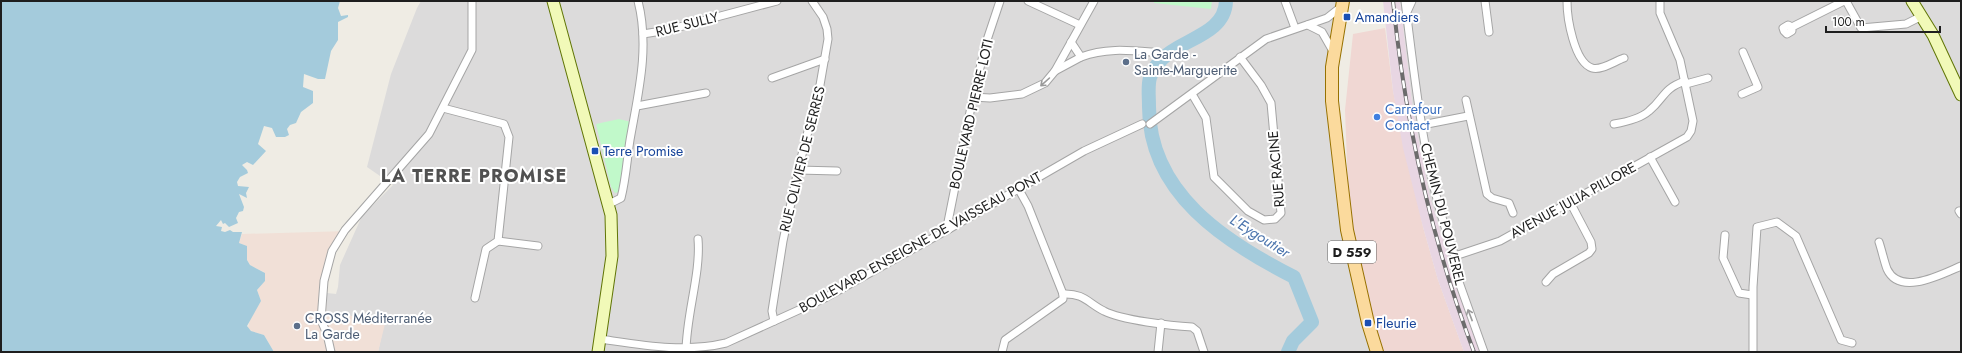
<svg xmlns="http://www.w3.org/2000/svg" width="1962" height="353" viewBox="0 0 1962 353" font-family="Jost,sans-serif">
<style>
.residential{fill:#dcdbdb}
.commercial{fill:#f0d7d3}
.industrial{fill:#e8d6e3}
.military{fill:#f1e0d7}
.park{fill:#c1f9ca}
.water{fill:#a4cbdc}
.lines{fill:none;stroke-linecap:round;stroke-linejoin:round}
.river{stroke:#a4cbdc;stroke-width:14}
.street-casing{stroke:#a5a5a5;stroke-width:9}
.secondary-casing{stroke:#607505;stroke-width:13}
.primary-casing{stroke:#977101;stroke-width:14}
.street{stroke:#fff;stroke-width:7}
.secondary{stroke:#f1f9b8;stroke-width:11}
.primary{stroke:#fbda9d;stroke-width:12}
.rail-casing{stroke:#6c6c6c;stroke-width:4}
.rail{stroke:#fff;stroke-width:2.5;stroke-dasharray:8;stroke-linecap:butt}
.oneway{stroke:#9a9a9a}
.transit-dot{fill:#1a4fb4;stroke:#fff;stroke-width:1.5}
.service-dot{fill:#5c6f8a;stroke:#fff;stroke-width:1.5}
.shop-dot{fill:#3f7fe0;stroke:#fff;stroke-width:1.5}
.labels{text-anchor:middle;stroke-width:4;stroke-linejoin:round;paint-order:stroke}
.shield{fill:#fff;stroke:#626262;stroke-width:1}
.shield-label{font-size:13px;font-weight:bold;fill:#1e1e1e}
.transit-label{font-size:14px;fill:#164399;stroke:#fff;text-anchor:start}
.street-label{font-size:14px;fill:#1e1e1e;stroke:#fff}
.service-label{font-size:14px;fill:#4e5e75;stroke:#fff;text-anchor:start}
.shop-label{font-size:14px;fill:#366cbe;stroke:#fff;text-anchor:start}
.water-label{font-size:15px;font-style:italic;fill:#4b74ad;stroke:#fff}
.district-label{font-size:18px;font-weight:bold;letter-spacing:1px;fill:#515151;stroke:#fff}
</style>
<rect width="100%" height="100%" fill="#efece4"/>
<!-- residential -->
<g class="residential">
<polygon points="421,1 1339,1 1329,87 1373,352 378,352 385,320 326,314 327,293 336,294 338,287 340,265 362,216 393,185 367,167 391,74 417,8"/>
<polygon points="1400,1 1961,1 1961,352 1480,352 1466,314 1430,198 1413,111"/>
</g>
<!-- commercial -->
<polygon class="commercial" points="1385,28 1393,91 1423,227 1438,280 1464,352 1383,352 1364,282 1349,216 1345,110 1353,34"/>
<!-- industrial -->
<polygon class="industrial" points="1383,1 1400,1 1413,111 1430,198 1466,314 1480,352 1464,352 1438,280 1423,227 1403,148 1393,91"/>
<!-- military -->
<polygon class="military" points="348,231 335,253 327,287 326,313 386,320 378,352 274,352 264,335 253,332 248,328 250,319 261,301 257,290 265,281 264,272 251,266 247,260 246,246 239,243 242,234"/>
<!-- park -->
<g class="park">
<polygon points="1154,1 1212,1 1211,9 1154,3"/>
<polygon points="619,119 631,122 619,192 615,193 611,187 596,124"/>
</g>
<!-- water -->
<polygon class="water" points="1,1 340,1 338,8 341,16 348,15 348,17 338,22 338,40 331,51 325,79 318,79 304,74 303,87 313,91 313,103 301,112 296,123 290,125 287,129 289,135 285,137 276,137 272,128 264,126 258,144 266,151 253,165 247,162 242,165 247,170 248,173 240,177 237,182 238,186 249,187 246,193 247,198 239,194 244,207 243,211 239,212 236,218 238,223 229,227 225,223 223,224 221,220 216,226 222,227 221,231 225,232 230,230 233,232 242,232 239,243 247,246 247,260 250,265 265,273 265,281 257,290 261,301 247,326 251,331 264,335 274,352 1,352"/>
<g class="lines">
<!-- river -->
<path class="river" d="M1226 1C1225 35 1181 39 1162 59 1145 77 1149 85 1149 107 1149 193 1225 242 1294 277L1312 322 1293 341 1288 352"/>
<!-- street casing -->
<g class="street-casing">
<g id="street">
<polyline points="1028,1 1080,25"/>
<polyline points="1285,1 1295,28"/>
<path d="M1405 1C1416 87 1424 175 1455 256V271L1484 352"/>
<polyline points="1485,1 1489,32"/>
<path d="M1567 1C1567 18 1574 62 1592 68 1601 71 1615 61 1624 58"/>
<polyline points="1846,1 1861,28 1906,24 1922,16"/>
<polyline points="1407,12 1412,1"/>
<polyline points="1308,25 1322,32 1334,53"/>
<polyline points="1792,27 1792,31 1787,34 1784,31 1783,28 1788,25 1792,27 1844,1"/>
<polyline points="643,34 668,30 777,1"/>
<path d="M1071 42 1081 57C1104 48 1127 50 1152 52"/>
<polyline points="1055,71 1081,57"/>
<polyline points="772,78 825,59"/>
<polyline points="1686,84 1708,78"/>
<polyline points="1192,94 1206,118 1214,177 1248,211 1264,220 1275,219 1281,213 1271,103 1261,85 1240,57"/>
<polyline points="1742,94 1758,87 1743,52"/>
<polyline points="973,97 990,98 1022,94 1045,83 1055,71 1094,1"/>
<polyline points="1466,100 1487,194 1492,198 1509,203 1513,213"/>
<polyline points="637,106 706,93"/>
<polyline points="443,108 504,124 509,137 498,241 486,249 475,298"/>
<polyline points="1150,124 1266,39 1327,18 1341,7"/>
<path d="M1614 124C1626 122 1640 119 1649 111 1665 98 1662 89 1685 81"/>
<polyline points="1422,125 1468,116"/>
<polyline points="1650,157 1675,202"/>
<polyline points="798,170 837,171"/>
<polyline points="1018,188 1028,206 1063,294"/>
<path d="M609 204 621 198C626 179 627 159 630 140 638 94 650 48 638 1"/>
<polyline points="1959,211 1961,214"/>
<polyline points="949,229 948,222 973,97 986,43 1000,1"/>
<polyline points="1725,235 1723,258 1739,293 1752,295"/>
<polyline points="498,241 538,246"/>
<path d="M1879 242C1882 251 1884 261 1887 269 1900 297 1942 274 1961 266"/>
<polyline points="1455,256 1500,241 1687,137 1691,131 1693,121 1680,60 1660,13 1660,1"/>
<polyline points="1546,282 1553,274 1589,253 1592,249 1591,242 1570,202"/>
<path d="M1063 294C1084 293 1088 303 1104 311 1121 320 1172 326 1192 327L1197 331 1204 352"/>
<polyline points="774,321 772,311 783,241 798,170 820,85 828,39 827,29 823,17 812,1"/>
<path d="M600 339C642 345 684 353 726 343L823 299 949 229 1084 151 1142 124"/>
<polyline points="331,352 327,334 321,320 324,281 332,251 345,230 429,134 472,50 472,1"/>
<path d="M686 352C686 315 701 274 698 239"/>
<polyline points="1002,352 1005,340 1063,299 1063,294"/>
<polyline points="1158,352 1161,323"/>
<polyline points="1753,352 1753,287 1757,227 1777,222 1796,236 1841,340 1852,343"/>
</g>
</g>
<!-- secondary casing -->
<g class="secondary-casing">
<g id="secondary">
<polyline points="553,1 611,215 612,256 598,352"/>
<polyline points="1912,1 1933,35 1961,95"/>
</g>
</g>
<!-- primary casing -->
<g class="primary-casing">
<polyline id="primary" points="1343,1 1332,67 1332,101 1347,230 1368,323 1377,352"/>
</g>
<!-- street -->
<use href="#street" class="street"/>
<!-- secondary -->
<use href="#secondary" class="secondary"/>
<!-- primary -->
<use href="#primary" class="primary"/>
<!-- rail casing -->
<g class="rail-casing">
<path id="rail" d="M1393 1C1405 121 1431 239 1474 352"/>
</g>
<!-- rail -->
<use href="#rail" class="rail"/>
</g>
<!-- one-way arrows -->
<defs><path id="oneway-shaft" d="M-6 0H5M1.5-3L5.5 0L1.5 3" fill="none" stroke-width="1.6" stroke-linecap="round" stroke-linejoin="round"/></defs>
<g class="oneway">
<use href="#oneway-shaft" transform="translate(1045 82) rotate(138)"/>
<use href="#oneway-shaft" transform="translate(1470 315) rotate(-111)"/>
</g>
<!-- markers -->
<g class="transit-dot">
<rect x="1343" y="13" width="8" height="8" rx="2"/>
<rect x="591" y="147" width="8" height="8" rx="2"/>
<rect x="1364" y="319" width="8" height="8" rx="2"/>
</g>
<g class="service-dot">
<circle cx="1126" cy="62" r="4"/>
<circle cx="297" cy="326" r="4"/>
</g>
<circle class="shop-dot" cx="1377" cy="117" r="4"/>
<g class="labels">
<!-- shield labels -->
<rect class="shield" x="1328" y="241" width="48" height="22" rx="3"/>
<g class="shield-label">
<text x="1352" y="257">D 559</text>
</g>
<!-- transit labels -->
<g class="transit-label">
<text x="1355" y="22">Amandiers</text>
<text x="603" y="156">Terre Promise</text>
<text x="1376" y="328">Fleurie</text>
</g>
<!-- street labels -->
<g class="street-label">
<text transform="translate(687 24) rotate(-14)" y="5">RUE SULLY</text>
<text transform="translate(971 114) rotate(-77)" y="5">BOULEVARD PIERRE LOTI</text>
<text transform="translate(802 159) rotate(-76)" y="5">RUE OLIVIER DE SERRES</text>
<text transform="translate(1276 169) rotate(-95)" y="5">RUE RACINE</text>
<text transform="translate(1573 200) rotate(-29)" y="5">AVENUE JULIA PILLORE</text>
<text transform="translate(1443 214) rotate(76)" y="5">CHEMIN DU POUVEREL</text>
<text transform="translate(920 242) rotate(-29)" y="5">BOULEVARD ENSEIGNE DE VAISSEAU PONT</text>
</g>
<!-- service labels -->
<g class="service-label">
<text x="1134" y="59">La Garde -<tspan x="1134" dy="16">Sainte-Marguerite</tspan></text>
<text x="305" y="323">CROSS Méditerranée<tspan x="305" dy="16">La Garde</tspan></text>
</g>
<!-- shop labels -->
<g class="shop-label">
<text x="1385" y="114">Carrefour<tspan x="1385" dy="16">Contact</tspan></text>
</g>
<!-- water labels -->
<g class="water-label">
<text transform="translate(1260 236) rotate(32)" y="5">L'Eygoutier</text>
</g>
<!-- district labels -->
<g class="district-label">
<text x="474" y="182">LA TERRE PROMISE</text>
</g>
</g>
<!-- border -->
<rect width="1962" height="353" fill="none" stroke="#1e1e1e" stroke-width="4"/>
<!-- scale -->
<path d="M1826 26v6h114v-6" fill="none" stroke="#1e1e1e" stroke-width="2"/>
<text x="1832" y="26" font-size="12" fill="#1e1e1e" stroke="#ffffff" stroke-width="3" paint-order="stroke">100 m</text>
</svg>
